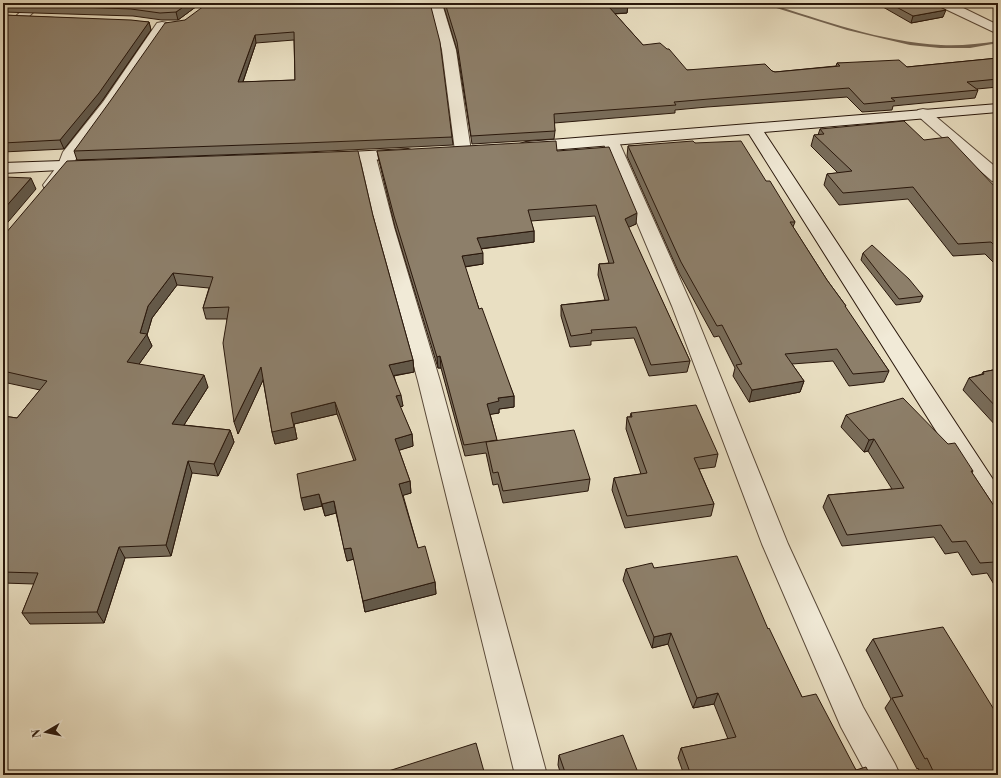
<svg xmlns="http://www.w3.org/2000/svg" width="1001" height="778" viewBox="0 0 1001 778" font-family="'Libre Bodoni',serif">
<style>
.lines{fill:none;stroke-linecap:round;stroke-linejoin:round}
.stream{fill:#756654;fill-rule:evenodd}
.street-casing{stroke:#594939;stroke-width:2}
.secondary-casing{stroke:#29170b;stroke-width:2}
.street{fill:#f1ead7;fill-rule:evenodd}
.secondary{fill:#f1ead7;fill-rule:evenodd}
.wall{fill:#796d5b;stroke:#29170b;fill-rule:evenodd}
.shaded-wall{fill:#63594a;stroke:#29170b}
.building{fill:#8d7f6a;stroke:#29170b;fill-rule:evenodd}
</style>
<rect width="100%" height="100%" fill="#e9dfc2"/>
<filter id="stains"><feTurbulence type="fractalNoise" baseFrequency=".005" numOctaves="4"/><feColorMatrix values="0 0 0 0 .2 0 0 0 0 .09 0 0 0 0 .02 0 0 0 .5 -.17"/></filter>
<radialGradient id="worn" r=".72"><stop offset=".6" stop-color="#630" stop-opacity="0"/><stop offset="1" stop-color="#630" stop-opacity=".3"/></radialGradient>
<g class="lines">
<!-- stream -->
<path class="stream" d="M760 3H767C823 20 881 42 941 45 960 46 979 44 998 41V43L970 48H940L910 45 847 30Z"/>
<!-- street casing -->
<g class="street-casing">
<g id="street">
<polygon points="30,3 43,3 24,21 16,21 14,18"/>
<polygon points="427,3 440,3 443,7 456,50 471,151 469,154 463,156 457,154 455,151 442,50 431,8"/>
<polygon points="937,3 953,3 998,25 998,34 939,6"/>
<polygon points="162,22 167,23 168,26 113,108 77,156 72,169 57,189 51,190 45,189 43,185 58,165 63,152 103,102 157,23"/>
<polygon points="923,109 928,110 998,169 998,182 992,181 918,116 916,113 918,110"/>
<polygon points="611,137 617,139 619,142 692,306 788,544 863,707 895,764 900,775 867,775 841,727 762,544 672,306 603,142 605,139"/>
<polygon points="368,152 374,154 376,157 394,227 440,381 547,775 515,775 418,381 376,227 360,157 362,154"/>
</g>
</g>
<!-- secondary casing -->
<g class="secondary-casing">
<g id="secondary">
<polygon points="998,104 998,112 764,132 998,487 998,518 989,515 749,134 526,152 520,150 518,147 520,144 526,142"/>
<polygon points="408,149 414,151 416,154 414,157 330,163 324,161 322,158 324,155 330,153"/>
<polygon points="92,160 98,162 100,165 98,168 3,173 3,163"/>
</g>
</g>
<!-- street -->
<use href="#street" class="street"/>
<!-- secondary -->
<use href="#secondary" class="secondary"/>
</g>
<!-- wall -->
<g class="wall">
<polygon points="3,3 201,3 178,20 162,20 133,16 3,12"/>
<path d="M430 3 452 137 453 145 306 152 77 160 74 151 185 20ZM294 40 295 80 243 82 256 43Z"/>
<polygon points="441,3 627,3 628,5 627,13 615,14 643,45 687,70 772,71 775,72 836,66 837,63 907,67 998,58 998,87 977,89 978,90 975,98 893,106 892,110 862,112 847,97 707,107 675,110 675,113 554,123 555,131 554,139 472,144 457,50 444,7"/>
<polygon points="876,3 932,3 943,17 911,23"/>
<polygon points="3,15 149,22 151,30 102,101 64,149 3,152"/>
<polygon points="820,129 924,140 998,190 998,267 985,254 953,256 908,199 839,205 824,185 827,174 838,173 811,146 814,135 818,135"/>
<polygon points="695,143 766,181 795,222 793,227 827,280 846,306 845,307 889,371 884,382 849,386 833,361 792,364 804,381 800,392 749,402 733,376 735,368 719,336 714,337 679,273 627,156 628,146"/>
<polygon points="377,151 557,151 636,224 628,227 690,361 687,372 649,376 634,338 591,341 591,345 570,347 561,316 561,305 605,300 598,275 599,264 609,263 595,216 531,221 534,231 534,242 481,249 483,264 465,267 479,309 514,396 514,407 499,409 499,413 490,414 497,441 590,479 588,491 503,503 498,484 493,485 486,453 465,456 441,368 438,368 395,227 379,161"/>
<polygon points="373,216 413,360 414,372 394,376 403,406 400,407 412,434 413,446 399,450 410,481 411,493 403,495 418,548 435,582 436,594 365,612 354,559 347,561 336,513 325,516 322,506 304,510 354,461 337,414 294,424 297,439 275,444 272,432 263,380 238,434 227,319 206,319 203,308 209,288 177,285 152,318 147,335 152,346 139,364 208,387 184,425 230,430 234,442 218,476 192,473 171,556 125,558 104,623 30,624 22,613 34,584 3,583 3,416 17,418 40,390 3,382 3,235"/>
<polygon points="863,253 923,296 920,302 896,305 861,260"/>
<polygon points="998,369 998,427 997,427 963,390 969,378 982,374 983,372"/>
<polygon points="631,413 718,454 715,467 699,469 714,504 711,516 625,528 612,490 614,478 641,474 626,429 627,417 630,417"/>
<polygon points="846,415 973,471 972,473 998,512 998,591 987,573 972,575 958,552 945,554 934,537 842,546 823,507 828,495 892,489 868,451 864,452 841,427"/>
<polygon points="654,568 768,629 802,697 856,770 870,775 684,775 678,758 681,748 728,739 714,704 693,708 668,644 652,648 623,580 626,569"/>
<polygon points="998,622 998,628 996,624"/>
<polygon points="873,639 998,775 921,775 918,768 917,769 885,708 891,699 866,650"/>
<polygon points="559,755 639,775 561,775 558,765"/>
</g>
<!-- shaded-wall -->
<g class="shaded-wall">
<polygon points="189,3 201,3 178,20 176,12"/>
<polygon points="628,5 627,13 608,14 609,7"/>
<polygon points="946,10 943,17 911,23 913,16"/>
<polygon points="149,22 151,30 102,101 64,149 60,140"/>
<polygon points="255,35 256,43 240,90 238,82"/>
<polygon points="31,178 36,189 3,228 3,210"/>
<polygon points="637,213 636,224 623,230 625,219"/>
<polygon points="534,231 534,242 478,249 477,238"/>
<polygon points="483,253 483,264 462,267 462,256"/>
<polygon points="173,273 177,285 152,318 147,335 152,346 132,374 127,362 140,333 148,306"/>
<polygon points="440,356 441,368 438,368 437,357"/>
<polygon points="413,360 414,372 391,376 389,365"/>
<polygon points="261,367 264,378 238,434 234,422"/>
<polygon points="204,375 208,387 177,436 172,424"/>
<polygon points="804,381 800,392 749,402 752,390"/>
<polygon points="401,395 403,406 397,408 396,396"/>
<polygon points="514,396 514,407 499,409 499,413 487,415 487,404 498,398"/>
<polygon points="335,402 337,414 294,424 297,439 275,444 272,432 291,413"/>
<polygon points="230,430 234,442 218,476 214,464"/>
<polygon points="412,434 413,446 397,451 395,439"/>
<polygon points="874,439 868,451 864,452 869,440"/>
<polygon points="188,461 192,473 171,556 166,545"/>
<polygon points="410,481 411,493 401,496 399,484"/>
<polygon points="319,494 322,506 304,510 301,498"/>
<polygon points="334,501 336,513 325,516 322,504"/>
<polygon points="119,547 125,558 104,623 97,612"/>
<polygon points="351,548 354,559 347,561 344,549"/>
<polygon points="435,582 436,594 365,612 363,601"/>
<polygon points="671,633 668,644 652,648 654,637"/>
<polygon points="718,693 714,704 693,708 697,698"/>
</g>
<!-- building -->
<g class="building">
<polygon points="3,3 189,3 176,12 160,13 131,9 3,4"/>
<path d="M208 3H430L440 42 452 137 304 143 74 151 111 100 165 23 185 20ZM294 32 295 80 238 82 255 35Z"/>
<polygon points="445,3 627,3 628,5 609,7 643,45 660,43 667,49 669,49 687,70 765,64 772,71 775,72 840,66 837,63 899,60 907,67 998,58 998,79 967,82 978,90 891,98 895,101 864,104 849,88 709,99 674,102 676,105 554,114 555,131 471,136 457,42"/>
<polygon points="889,3 932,3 946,10 913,16"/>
<polygon points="3,15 131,20 149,22 99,93 60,140 3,143"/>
<polygon points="904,121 924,140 948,137 998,190 998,249 991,242 958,244 913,187 843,193 827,174 852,171 814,135 824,134 820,129"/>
<polygon points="556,141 557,151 609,147 637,213 625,219 690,361 651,365 636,327 591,330 592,333 571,336 561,305 609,300 599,264 614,263 596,205 528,210 534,231 477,238 483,253 462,256 479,309 482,308 514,396 498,398 499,401 487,404 497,440 464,445 440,356 437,357 394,216 377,151"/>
<polygon points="693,141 695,143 741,141 766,181 770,181 795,222 790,222 827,280 846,306 845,306 889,371 853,374 837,349 785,354 804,381 752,390 736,365 742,364 722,325 717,326 681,262 628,146"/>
<polygon points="358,151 373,216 413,360 389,365 401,395 396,396 412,434 395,439 410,481 399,484 418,548 425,546 435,582 363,601 351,548 344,549 334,501 322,504 319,494 301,498 297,474 356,460 335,402 291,413 294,427 272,432 261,367 234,422 223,343 229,307 203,308 213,277 173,273 148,306 140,333 147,334 127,362 204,375 172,424 230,430 214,464 188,461 166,545 119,547 97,612 22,613 38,573 3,572 3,416 17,418 47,381 3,371 3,235 5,234 67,161"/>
<polygon points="3,177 31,178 3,210"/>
<polygon points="872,245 909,279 923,296 899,299 863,253"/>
<polygon points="998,369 998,409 969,378 984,374 983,372"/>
<polygon points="903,398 948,444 955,443 973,471 971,471 998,512 998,566 995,562 980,563 966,541 952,542 941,525 847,535 828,495 904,488 874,439 869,440 846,415"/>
<polygon points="696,405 718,454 694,458 714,504 627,516 614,478 647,473 627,417 632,417 631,413"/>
<polygon points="574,430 590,479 503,491 498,472 493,473 486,442"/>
<polygon points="737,556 768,629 769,628 802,697 816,694 856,770 866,767 870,775 691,775 681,748 736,737 718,693 697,698 671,633 654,637 626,569 652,563 654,568"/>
<polygon points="943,627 998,716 998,775 935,775 927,758 925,759 892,698 903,696 873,639"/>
<polygon points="623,735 639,775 566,775 559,755"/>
<polygon points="476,743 485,775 376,775"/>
</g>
<!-- margin -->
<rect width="1001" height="778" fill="none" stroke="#e9dfc2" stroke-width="16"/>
<rect x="4" y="4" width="993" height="770" fill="none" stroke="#29170b" stroke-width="2"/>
<rect x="8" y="8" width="985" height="762" fill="none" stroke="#29170b"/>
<!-- north arrow -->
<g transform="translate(46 732) rotate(261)" stroke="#f1ead7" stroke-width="3" paint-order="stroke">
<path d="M0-3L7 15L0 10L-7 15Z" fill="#29170b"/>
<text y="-6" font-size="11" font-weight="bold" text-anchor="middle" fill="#29170b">N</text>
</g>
<rect width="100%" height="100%" filter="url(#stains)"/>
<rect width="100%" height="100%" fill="url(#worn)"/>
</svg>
